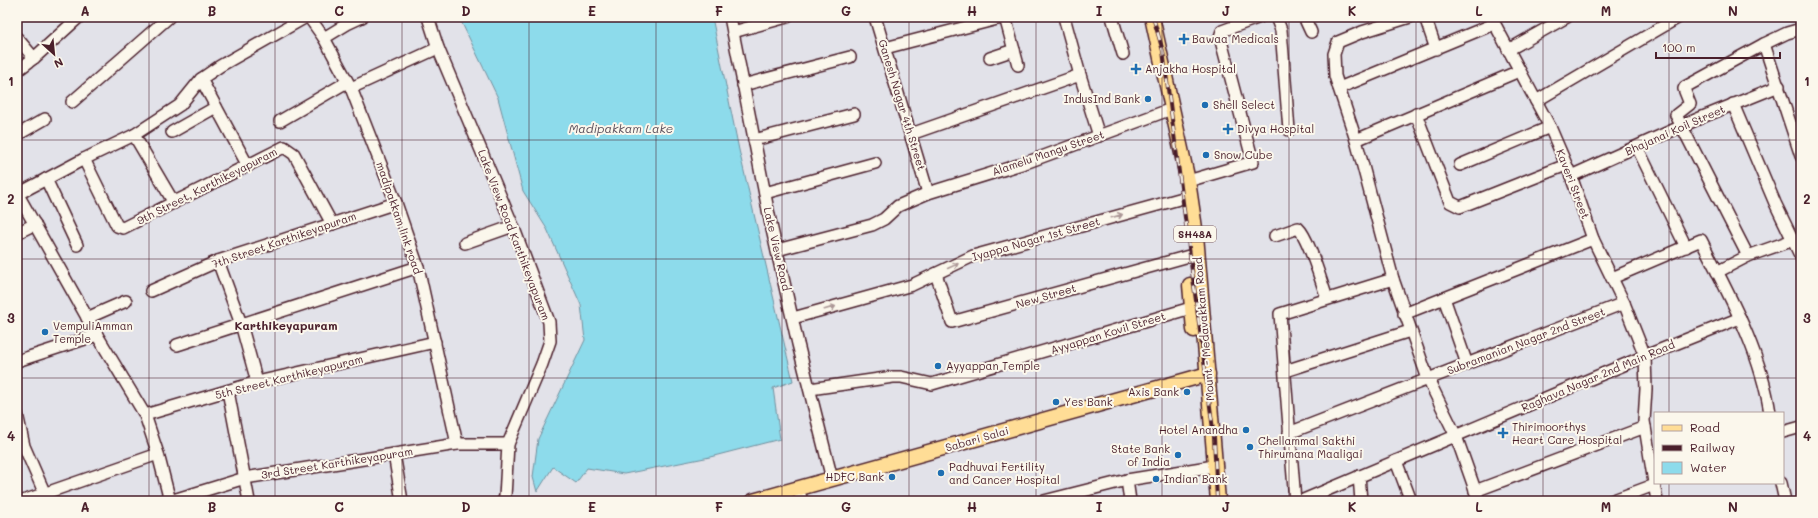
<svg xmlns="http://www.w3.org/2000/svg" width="1818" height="518" viewBox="0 0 1818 518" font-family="Mali,sans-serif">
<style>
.water{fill:#8ddbeb;stroke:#72909e}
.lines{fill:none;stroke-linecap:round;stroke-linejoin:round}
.minor-casing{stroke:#4a1f2b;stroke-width:14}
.major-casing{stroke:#4a1f2b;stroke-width:17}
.minor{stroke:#fbf7ec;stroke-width:11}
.major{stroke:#ffdd96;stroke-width:14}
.rail-casing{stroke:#4a1f2b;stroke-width:4}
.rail{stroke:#fbf7ec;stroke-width:2.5;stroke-dasharray:8;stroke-linecap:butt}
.oneway{stroke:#ab9695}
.grid{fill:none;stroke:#4a1f2b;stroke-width:1;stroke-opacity:0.55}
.poi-dot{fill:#1f6fb2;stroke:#fbf7ec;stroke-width:1.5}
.labels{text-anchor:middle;stroke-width:4;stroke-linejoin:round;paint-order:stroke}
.shield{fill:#fbf7ec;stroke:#7f6065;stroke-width:1}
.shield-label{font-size:10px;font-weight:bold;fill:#4a1f2b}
.poi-label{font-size:11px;fill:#4a1f2b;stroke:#fbf7ec;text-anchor:start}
.street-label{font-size:11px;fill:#4a1f2b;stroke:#fbf7ec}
.water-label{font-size:12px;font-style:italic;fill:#5b4e5b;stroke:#fbf7ec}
.neighbourhood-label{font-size:12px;font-weight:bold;fill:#4a1f2b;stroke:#fbf7ec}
.neatline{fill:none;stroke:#4a1f2b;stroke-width:1.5}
.grid-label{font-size:13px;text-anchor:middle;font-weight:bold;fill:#4a1f2b}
</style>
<rect width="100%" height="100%" fill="#e2e2e9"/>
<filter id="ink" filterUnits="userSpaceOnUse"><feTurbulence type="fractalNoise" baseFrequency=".025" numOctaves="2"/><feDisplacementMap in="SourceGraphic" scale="8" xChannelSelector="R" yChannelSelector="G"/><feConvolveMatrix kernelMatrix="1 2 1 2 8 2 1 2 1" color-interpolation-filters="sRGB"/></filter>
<g filter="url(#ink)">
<!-- water -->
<polygon class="water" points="459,17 712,17 739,150 793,381 773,388 780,439 710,457 624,474 587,468 576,483 553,467 537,492 533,477 538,439 585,340 581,305 547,229 523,191 498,98"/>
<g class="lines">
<!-- minor casing -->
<g class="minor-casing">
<g id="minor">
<polyline points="309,17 324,38 351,88 396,203 418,267 457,444"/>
<polyline points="428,17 438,48 513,226 549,322 550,341 542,364 508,444 505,497 503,501"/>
<polyline points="730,17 771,225 798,344 832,479"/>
<polyline points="875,17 928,193"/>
<polyline points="1005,17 1018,65"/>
<polyline points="1064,17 1080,75"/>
<polyline points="1112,17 1123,54"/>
<polyline points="1276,17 1281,30 1289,130"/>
<polyline points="1304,17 1311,32"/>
<polyline points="1410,17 1362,32 1338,42 1334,54 1335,76 1356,140 1393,279 1428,379 1456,436 1479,501"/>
<polyline points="1425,17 1436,49"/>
<polyline points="1491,17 1550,127 1571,176 1593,239 1624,303 1645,356 1646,389 1644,421 1657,501"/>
<polyline points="733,32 787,17"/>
<polyline points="17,38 34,58"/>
<polyline points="324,38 347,24 362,17"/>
<polyline points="1764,44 1787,33 1801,29"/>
<polyline points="885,48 1005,17"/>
<polyline points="1508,50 1567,17"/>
<polyline points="990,58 1014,50"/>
<polyline points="17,71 34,58 79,17"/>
<polyline points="201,79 248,166"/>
<polyline points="743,85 850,57"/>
<polyline points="351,88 438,48"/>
<polyline points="1339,88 1494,24"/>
<polyline points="1536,101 1679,17"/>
<polyline points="72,102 169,17"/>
<polyline points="1733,104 1775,203 1801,257"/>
<polyline points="1416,114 1450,202 1460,207 1566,165"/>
<polyline points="280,121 347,82"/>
<polyline points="172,132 216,107"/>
<polyline points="911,134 1080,75 1099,136"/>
<polyline points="17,135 45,119"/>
<polyline points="134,135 174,203"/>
<polyline points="754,140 854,114"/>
<polyline points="1356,140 1519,71"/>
<polyline points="1637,147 1686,247"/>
<polyline points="84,159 117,226 123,228 284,147 294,154 332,224"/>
<polyline points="1460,165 1550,127"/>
<polyline points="1571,176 1700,118 1779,86"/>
<polyline points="46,179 77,245"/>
<polyline points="1188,181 1253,162 1220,37 1222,31 1260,17"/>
<polyline points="17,193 97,335 145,415 158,454 170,501"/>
<polyline points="765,193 875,163"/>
<polyline points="18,194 84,159 134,135 180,105 201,79 220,66 306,17"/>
<polyline points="17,233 35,224"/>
<path d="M1275 236 1298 228C1309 238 1321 282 1327 298"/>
<polyline points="465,243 513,226"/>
<polyline points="777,250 872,225 884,219 898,206 928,193 1028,162 1166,111"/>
<polyline points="1748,256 1793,240"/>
<polyline points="218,261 241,324 257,382"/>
<polyline points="1717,272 1748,256 1676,115 1690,104 1684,89 1685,87 1764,44 1801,156"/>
<polyline points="936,274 952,322 1189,256"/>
<path d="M1612 278 1701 240C1729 295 1761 352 1770 413"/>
<polyline points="151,291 218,261 396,203"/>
<polyline points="1444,298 1467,364"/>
<polyline points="1404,314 1593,239"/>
<polyline points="87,318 126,301"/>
<polyline points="793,318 912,285 973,256 1190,196"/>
<polyline points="177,345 418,267"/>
<polyline points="17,361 97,335"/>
<polyline points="1285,371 1410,331"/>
<polyline points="810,389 893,377 901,377 932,384 1191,308"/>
<polyline points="228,391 249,501"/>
<polyline points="17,414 24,446 48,501"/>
<polyline points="145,415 257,382 435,342"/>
<polyline points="1783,432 1801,427"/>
<polyline points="1289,433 1624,303"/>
<polyline points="394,454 402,501"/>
<polyline points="1396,461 1411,501"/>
<polyline points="1359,476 1361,501"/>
<polyline points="1127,480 1130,501"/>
<polyline points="1781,483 1785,501"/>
<polyline points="798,489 802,501"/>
<polyline points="1475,491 1645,427"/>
<polyline points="23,501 158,454"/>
<polyline points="170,501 245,478 457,444 508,444"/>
<polyline points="1044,501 1127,480 1208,467"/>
<polyline points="1295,501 1280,314 1393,279"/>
<polyline points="1301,501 1645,356 1740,318"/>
<polyline points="1611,501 1654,485"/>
</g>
</g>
<!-- major casing -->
<g class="major-casing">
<g id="major">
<polyline points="1152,17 1188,181 1196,235 1218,501"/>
<polyline points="1190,285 1194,330"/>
<polyline points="753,501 1208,374"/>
</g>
</g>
<!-- minor -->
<use href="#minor" class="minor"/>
<!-- major -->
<use href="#major" class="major"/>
<!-- rail casing -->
<g class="rail-casing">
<polyline id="rail" points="1153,17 1163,51 1214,437 1217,501"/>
</g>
<!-- rail -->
<use href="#rail" class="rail"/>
</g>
<!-- one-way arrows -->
<defs><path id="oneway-shaft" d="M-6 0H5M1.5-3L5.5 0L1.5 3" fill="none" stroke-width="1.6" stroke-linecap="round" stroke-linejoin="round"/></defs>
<g class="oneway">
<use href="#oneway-shaft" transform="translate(1117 216) rotate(-16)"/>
<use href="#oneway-shaft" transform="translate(953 266) rotate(-25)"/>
<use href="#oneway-shaft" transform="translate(830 308) rotate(-16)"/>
</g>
</g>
<!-- grid -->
<path class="grid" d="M149 17V501M275 17V501M402 17V501M529 17V501M656 17V501M782 17V501M909 17V501M1036 17V501M1162 17V501M1289 17V501M1416 17V501M1543 17V501M1669 17V413M17 140H1801M17 259H1801M17 378H1801M1669 483V501"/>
<!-- markers -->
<g class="poi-dot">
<path d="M1182 33h4v4h4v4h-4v4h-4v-4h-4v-4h4z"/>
<path d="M1134 63h4v4h4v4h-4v4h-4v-4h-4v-4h4z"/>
<circle cx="1148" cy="99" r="4"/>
<circle cx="1205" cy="105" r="4"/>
<path d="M1226 123h4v4h4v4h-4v4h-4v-4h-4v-4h4z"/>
<circle cx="1206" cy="155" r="4"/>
<circle cx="45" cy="332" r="4"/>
<circle cx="938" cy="366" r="4"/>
<circle cx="1187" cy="392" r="4"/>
<circle cx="1056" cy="402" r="4"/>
<circle cx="1246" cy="430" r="4"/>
<path d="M1501 427h4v4h4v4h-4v4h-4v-4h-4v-4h4z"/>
<circle cx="1250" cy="447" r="4"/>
<circle cx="1178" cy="455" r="4"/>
<circle cx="941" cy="473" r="4"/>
<circle cx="892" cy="477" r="4"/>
<circle cx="1156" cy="479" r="4"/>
</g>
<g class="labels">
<!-- shield labels -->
<rect class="shield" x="1174" y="226" width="42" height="16" rx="3"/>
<g class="shield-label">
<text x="1195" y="238">SH48A</text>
</g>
<!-- poi labels -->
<g class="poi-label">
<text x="1192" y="43">Bawaa Medicals</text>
<text x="1145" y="73">Anjakha Hospital</text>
<text x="1140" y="103" text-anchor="end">IndusInd Bank</text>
<text x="1213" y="109">Shell Select</text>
<text x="1237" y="133">Divya Hospital</text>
<text x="1214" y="159">Snow Cube</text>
<text x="53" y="330">VempuliAmman<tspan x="53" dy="13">Temple</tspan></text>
<text x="946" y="370">Ayyappan Temple</text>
<text x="1179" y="396" text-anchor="end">Axis Bank</text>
<text x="1064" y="406">Yes Bank</text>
<text x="1512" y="431">Thirimoorthys<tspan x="1512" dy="13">Heart Care Hospital</tspan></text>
<text x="1238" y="434" text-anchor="end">Hotel Anandha</text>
<text x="1258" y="445">Chellammal Sakthi<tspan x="1258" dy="13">Thirumana Maaligai</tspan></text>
<text x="1170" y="453" text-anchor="end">State Bank<tspan x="1170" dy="13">of India</tspan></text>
<text x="949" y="471">Padhuvai Fertility<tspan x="949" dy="13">and Cancer Hospital</tspan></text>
<text x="884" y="481" text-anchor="end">HDFC Bank</text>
<text x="1164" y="483">Indian Bank</text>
</g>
<!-- street labels -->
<g class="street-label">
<text transform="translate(902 105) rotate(73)" y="4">Ganesh Nagar 4th Street</text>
<text transform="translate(1675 130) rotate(-24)" y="4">Bhajanai Koil Street</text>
<text transform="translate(1048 153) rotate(-19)" y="4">Alamelu Mangu Street</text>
<text transform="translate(1573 184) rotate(69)" y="4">Kaveri Street</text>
<text transform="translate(207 186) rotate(-27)" y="4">9th Street, Karthikeyapuram</text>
<text transform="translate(399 218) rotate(71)" y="4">madipakkam link road</text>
<text transform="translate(514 235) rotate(69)" y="4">Lake View Road Karthikeyapuram</text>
<text transform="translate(1036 239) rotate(-16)" y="4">Iyappa Nagar 1st Street</text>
<text transform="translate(284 240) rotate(-19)" y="4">7th Street Karthikeyapuram</text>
<text transform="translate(777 249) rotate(77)" y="4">Lake View Road</text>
<text transform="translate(1046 296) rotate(-16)" y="4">New Street</text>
<text transform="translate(1204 329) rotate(-95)" y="4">Mount - Medavakkam Road</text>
<text transform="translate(1108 333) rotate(-17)" y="4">Ayyappan Kovil Street</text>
<text transform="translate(1526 341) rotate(-21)" y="4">Subramanian Nagar 2nd Street</text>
<text transform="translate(1598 376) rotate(-23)" y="4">Raghava Nagar 2nd Main Road</text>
<text transform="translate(289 377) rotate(-14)" y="4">5th Street Karthikeyapuram</text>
<text transform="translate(977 439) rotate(-16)" y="4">Sabari Salai</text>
<text transform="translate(337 463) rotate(-9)" y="4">3rd Street Karthikeyapuram</text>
</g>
<!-- water labels -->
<g class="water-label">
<text x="621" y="133">Madipakkam Lake</text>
</g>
<!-- neighbourhood labels -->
<g class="neighbourhood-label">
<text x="286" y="330">Karthikeyapuram</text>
</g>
</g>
<!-- margin -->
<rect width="1818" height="518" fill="none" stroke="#fbf7ec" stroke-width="44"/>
<!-- legend -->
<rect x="1654" y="412" width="130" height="72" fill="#fbf7ec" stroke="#b4a19f"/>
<rect x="1662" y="425" width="20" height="6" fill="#ffdd96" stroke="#b4a19f"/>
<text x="1690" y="432" font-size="12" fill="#4a1f2b">Road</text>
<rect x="1662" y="445" width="20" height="6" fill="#4a1f2b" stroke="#b4a19f"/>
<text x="1690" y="452" font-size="12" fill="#4a1f2b">Railway</text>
<rect x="1662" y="462" width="20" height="12" fill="#8ddbeb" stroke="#b4a19f"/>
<text x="1690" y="472" font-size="12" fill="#4a1f2b">Water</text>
<!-- north arrow -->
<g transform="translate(54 54) rotate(153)" stroke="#fbf7ec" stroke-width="3" paint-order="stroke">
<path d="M0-3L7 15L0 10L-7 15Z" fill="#4a1f2b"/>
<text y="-6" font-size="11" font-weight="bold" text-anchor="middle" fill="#4a1f2b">N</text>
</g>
<!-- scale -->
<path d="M1656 52v6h124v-6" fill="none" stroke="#4a1f2b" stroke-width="2"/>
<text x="1662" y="52" font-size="12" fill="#4a1f2b" stroke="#fbf7ec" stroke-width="3" paint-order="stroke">100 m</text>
<rect x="22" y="22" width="1774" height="474" class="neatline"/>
<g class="grid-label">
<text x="85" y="16">A</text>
<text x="212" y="16">B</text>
<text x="339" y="16">C</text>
<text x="466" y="16">D</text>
<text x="592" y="16">E</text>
<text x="719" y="16">F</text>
<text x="846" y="16">G</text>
<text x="972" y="16">H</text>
<text x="1099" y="16">I</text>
<text x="1226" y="16">J</text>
<text x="1352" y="16">K</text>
<text x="1479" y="16">L</text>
<text x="1606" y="16">M</text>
<text x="1733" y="16">N</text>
<text x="11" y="86">1</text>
<text x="1807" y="86">1</text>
<text x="11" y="204">2</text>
<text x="1807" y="204">2</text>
<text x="11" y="323">3</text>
<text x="1807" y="323">3</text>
<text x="11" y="441">4</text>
<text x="1807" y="441">4</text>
<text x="85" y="512">A</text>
<text x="212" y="512">B</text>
<text x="339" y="512">C</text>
<text x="466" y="512">D</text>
<text x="592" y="512">E</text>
<text x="719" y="512">F</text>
<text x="846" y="512">G</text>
<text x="972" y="512">H</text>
<text x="1099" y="512">I</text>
<text x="1226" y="512">J</text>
<text x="1352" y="512">K</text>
<text x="1479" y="512">L</text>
<text x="1606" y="512">M</text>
<text x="1733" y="512">N</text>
</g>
</svg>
